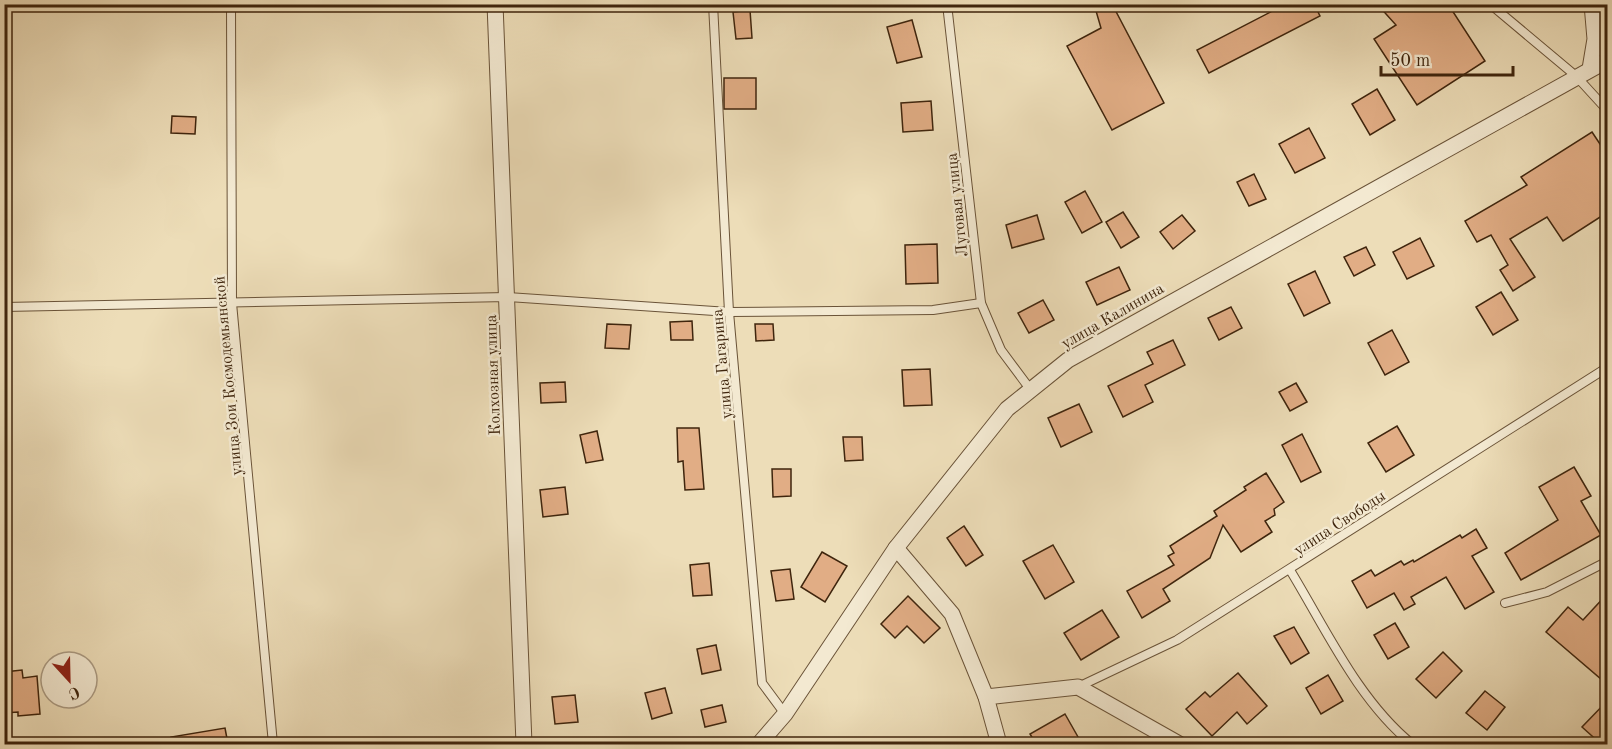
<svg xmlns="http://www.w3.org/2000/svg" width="1612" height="749" viewBox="0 0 1612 749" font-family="'Old Standard TT',serif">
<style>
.building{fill:#e1ad85;stroke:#3f250d;stroke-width:1.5}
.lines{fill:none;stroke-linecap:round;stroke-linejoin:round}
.service-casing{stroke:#6a5338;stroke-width:10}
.minor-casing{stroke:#6a5338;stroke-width:17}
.service{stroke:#f3e9d1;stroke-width:8}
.minor{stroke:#f3e9d1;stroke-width:15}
.labels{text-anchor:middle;stroke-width:5;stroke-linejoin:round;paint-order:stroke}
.street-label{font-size:16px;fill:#3f250d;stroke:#f3e9d1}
</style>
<rect width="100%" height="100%" fill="#edddb8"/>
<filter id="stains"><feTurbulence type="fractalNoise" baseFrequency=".00333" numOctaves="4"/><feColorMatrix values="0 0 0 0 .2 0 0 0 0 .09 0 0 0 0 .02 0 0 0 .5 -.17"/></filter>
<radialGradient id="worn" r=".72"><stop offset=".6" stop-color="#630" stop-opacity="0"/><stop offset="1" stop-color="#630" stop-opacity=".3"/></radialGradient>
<!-- building -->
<g class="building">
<polygon points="1094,4 1112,4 1164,103 1112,130 1067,46 1101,28"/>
<polygon points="1286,4 1314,4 1320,16 1209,73 1197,50"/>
<polygon points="1377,4 1448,4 1485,61 1417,105 1374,39 1396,25"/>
<polygon points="750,10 752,38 736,39 733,12"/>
<polygon points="912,20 922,57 897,63 887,27"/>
<rect x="724" y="78" width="32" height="31"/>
<polygon points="1377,89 1395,120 1370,135 1352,104"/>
<polygon points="931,101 933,130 903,132 901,103"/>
<polygon points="172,116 196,117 195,134 171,133"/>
<polygon points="1309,128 1325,158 1295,173 1279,144"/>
<polygon points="1592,132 1608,156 1608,212 1563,241 1547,217 1510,239 1535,277 1513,291 1500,270 1508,265 1491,235 1477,242 1465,221 1527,185 1521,177"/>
<polygon points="1254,174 1266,199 1249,206 1237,182"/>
<polygon points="1085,191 1102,222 1082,233 1065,202"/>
<polygon points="1123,212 1139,237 1121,248 1106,222"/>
<polygon points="1037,215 1044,239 1012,248 1006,225"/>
<polygon points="1182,215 1195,231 1173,249 1160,232"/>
<polygon points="1420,238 1434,266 1407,279 1393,252"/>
<polygon points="937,244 938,283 906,284 905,245"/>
<polygon points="1366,247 1375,265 1354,276 1344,257"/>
<polygon points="1119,267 1130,290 1097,305 1086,282"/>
<polygon points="1315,271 1330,303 1304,316 1288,284"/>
<polygon points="1501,292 1518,320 1493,335 1476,307"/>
<polygon points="1043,300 1054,320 1029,333 1018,313"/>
<polygon points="1231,307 1242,328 1219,340 1208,318"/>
<polygon points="692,321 693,340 671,340 670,322"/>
<polygon points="607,324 631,325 629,349 605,348"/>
<polygon points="755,324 773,324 774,340 756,341"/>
<polygon points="1392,330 1409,362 1385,375 1368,343"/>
<polygon points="1173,340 1185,365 1145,385 1153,402 1123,417 1108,386 1153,364 1147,352"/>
<polygon points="930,369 932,405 904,406 902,370"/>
<polygon points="565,382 566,402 541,403 540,383"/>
<polygon points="1296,383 1307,402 1290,411 1279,392"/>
<polygon points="1079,404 1092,432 1061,447 1048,418"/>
<polygon points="1397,426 1414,455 1386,472 1368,443"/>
<polygon points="677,428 699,428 704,489 685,490 683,461 678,462"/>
<polygon points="597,431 603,460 586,463 580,435"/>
<polygon points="1302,434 1321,472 1301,482 1282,445"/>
<polygon points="843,437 862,437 863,460 845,461"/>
<polygon points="1574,467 1591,496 1581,501 1601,535 1521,580 1505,553 1558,520 1539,487"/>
<polygon points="772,469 791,469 791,496 773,497"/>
<polygon points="1266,473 1284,502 1274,509 1275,515 1265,521 1272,532 1241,552 1223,525 1210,558 1163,589 1170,601 1142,618 1127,591 1174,565 1168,556 1174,553 1170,546 1217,516 1214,511 1246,490 1244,487"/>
<polygon points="565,487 568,514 543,517 540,490"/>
<polygon points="964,526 983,555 966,566 947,538"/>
<polygon points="1476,529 1487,548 1472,556 1494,592 1465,609 1446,577 1411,597 1415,604 1404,610 1394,593 1367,608 1352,581 1371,570 1375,576 1401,561 1404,565 1413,560 1414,562 1460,535 1462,538"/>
<polygon points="1053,545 1074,582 1045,599 1023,561"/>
<polygon points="822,552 847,566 825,602 801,587"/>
<polygon points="709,563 712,595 693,596 690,565"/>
<polygon points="790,569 794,599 776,601 771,571"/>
<polygon points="1608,593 1608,685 1546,632 1568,607 1583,620"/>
<polygon points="908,596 940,628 924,643 907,626 895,638 881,624"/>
<polygon points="1102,610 1119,637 1081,660 1064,633"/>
<polygon points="1395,623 1409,647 1388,659 1374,635"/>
<polygon points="1294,627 1309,653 1291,664 1274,636"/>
<polygon points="716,645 721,670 702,674 697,649"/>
<polygon points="1443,652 1462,671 1436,698 1416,679"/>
<polygon points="22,670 23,678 37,676 40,714 18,716 18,712 4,713 4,672"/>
<polygon points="1238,673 1267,706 1247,724 1237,712 1212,736 1186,709 1205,692 1210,697"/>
<polygon points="1328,675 1343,701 1321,714 1306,688"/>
<polygon points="665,688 672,713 652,719 645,693"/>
<polygon points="1485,691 1505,707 1487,730 1466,713"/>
<polygon points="575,695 578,722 555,724 552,697"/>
<polygon points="1608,700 1608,744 1601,744 1582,727"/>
<polygon points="722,705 726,722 705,727 701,710"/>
<polygon points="1065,714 1082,744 1036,744 1030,734"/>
<polygon points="225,728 228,744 172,744 171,737"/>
</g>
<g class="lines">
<!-- service casing -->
<g class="service-casing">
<g id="service">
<polyline points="231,4 232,303 273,744"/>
<polyline points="713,4 729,312 762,683 785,714"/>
<polyline points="947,4 981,303 1001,350 1030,389"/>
<polyline points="1490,4 1576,76 1608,111"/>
<polyline points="4,307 507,297 729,312 933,310 981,303"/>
<path d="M1290 570C1326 629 1358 700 1412 744"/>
<polyline points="1505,603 1547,592 1608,561"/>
<polyline points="1078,687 1177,640 1608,367"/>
</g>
</g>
<!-- minor casing -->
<g class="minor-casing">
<g id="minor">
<polyline points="495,4 524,744"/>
<polyline points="1590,69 1595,39 1592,4"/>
<polyline points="896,548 952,614 986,697 999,744"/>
<polyline points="986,697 1078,687 1179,744"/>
<polyline points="759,744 785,714 896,548 1007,409 1068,360 1608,60"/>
</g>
</g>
<!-- service -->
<use href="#service" class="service"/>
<!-- minor -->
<use href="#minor" class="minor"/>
</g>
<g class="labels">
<!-- street labels -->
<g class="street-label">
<text transform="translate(956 205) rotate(-96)" y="6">Луговая улица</text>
<text transform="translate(1112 315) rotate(-30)" y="6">улица Калинина</text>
<text transform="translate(721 364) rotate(-95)" y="6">улица Гагарина</text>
<text transform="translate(492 375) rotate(-92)" y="6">Колхозная улица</text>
<text transform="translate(227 376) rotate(-95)" y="6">улица Зои Космодемьянской</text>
<text transform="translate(1339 522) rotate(-33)" y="6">улица Свободы</text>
</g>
</g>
<!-- margin -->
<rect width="1612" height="749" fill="none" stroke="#edddb8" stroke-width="24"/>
<rect x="6" y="6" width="1600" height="737" fill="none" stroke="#3f250d" stroke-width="3"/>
<rect x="12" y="12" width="1588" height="725" fill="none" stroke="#3f250d" stroke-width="1.5"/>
<!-- north arrow -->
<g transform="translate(69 680) rotate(158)"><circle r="28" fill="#f3e9d1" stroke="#ab9b83" stroke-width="1.5"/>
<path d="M0-4.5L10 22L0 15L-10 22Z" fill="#8f2418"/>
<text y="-9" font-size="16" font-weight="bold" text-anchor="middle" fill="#3f250d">С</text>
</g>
<!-- scale -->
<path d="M1381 66v9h132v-9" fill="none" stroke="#3f250d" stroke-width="3"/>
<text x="1390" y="66" font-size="18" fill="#3f250d" stroke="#f3e9d1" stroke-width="4.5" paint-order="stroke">50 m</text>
<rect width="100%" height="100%" filter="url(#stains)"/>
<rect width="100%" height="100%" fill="url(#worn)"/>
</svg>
